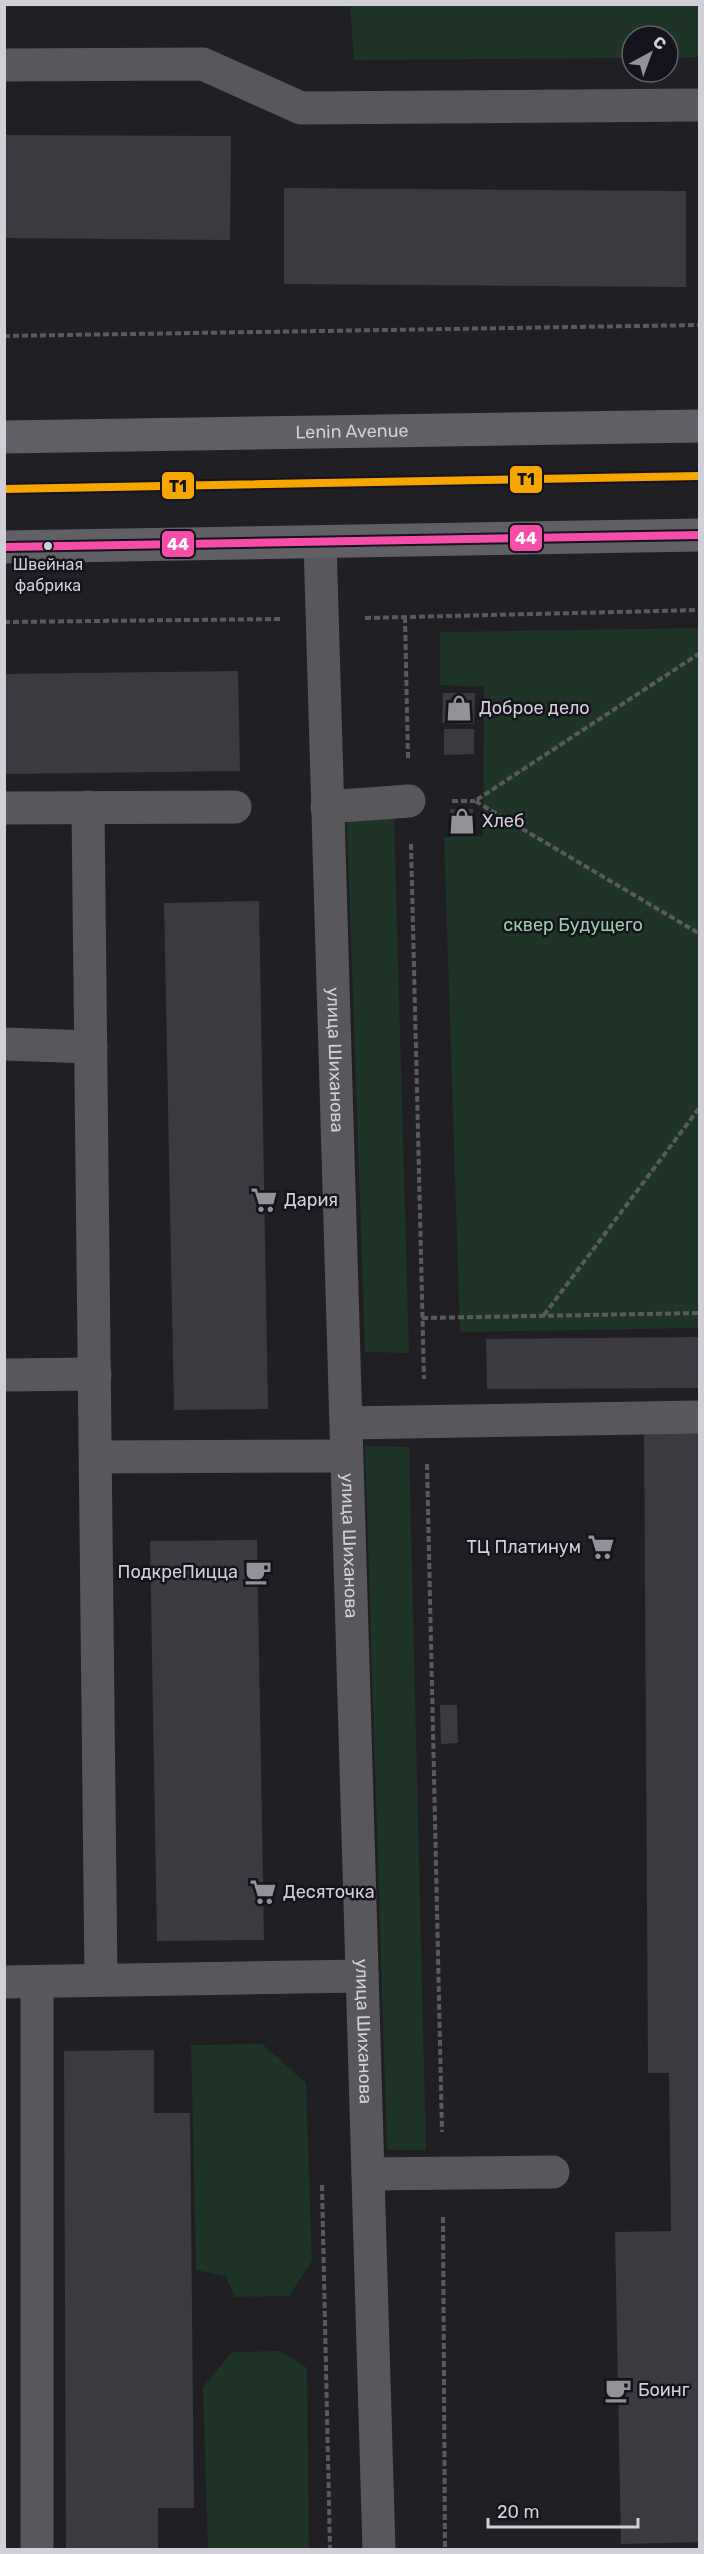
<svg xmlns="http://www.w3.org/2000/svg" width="704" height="2554" viewBox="0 0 704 2554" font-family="Rubik,sans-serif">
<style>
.green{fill:#1e3426}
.building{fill:#3c3a41}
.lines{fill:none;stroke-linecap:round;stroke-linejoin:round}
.path{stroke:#5a5a5e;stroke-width:4;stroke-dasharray:6 3;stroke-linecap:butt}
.minor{stroke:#58575b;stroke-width:33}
.highway{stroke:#605f65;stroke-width:33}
.bus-1-casing{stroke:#15131d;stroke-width:12}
.bus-1{stroke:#f54da8;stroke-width:8}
.tram-1-casing{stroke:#15131d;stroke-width:12}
.tram-1{stroke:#f7a600;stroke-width:8}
.bus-dot{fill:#d1d0d8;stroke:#15131d;stroke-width:2}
.labels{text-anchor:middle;stroke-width:5;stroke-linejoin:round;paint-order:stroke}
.bus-label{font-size:16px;fill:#d1d0d8;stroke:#15131d}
.street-label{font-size:18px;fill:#d1d0d8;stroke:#15131d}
.poi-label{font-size:18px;fill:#d1d0d8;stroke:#15131d;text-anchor:start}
.park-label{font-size:18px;fill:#9acda8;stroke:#15131d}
.line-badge{stroke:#15131d;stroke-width:2}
.badge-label{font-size:16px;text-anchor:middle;font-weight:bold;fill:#fff}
.pale-badge-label{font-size:16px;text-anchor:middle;font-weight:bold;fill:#111}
</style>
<rect width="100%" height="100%" fill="#1f1f24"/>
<!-- green -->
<g class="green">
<polygon points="4,5 699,5 699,57 668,58 668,36 632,36 632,58 354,60 350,7 5,7"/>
<polygon points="699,628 699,1328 460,1332 444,837 483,836 484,687 440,685 440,632"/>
<polygon points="394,816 409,1353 365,1352 347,819"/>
<polygon points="365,1446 409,1447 426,2150 387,2150"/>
<polygon points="262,2044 306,2083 312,2261 289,2296 234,2297 226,2276 196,2270 191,2045"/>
<polygon points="280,2351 307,2368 309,2549 208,2549 203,2387 232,2352"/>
</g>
<!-- building -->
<g class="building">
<polygon points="4,135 231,136 230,240 4,238"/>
<polygon points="284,188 686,191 686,287 284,284"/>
<polygon points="238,671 240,771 4,774 4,674"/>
<polygon points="443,693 475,693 474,724 442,723"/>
<polygon points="444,729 474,729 474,754 444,755"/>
<polygon points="450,809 473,809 473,834 450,833"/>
<polygon points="259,901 268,1409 174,1410 164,903"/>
<polygon points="700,1337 700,1388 487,1389 486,1339"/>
<polygon points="644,1427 700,1427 700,2542 621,2544 615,2232 671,2231 669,2073 648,2073"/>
<polygon points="257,1540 264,1940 157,1941 150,1541"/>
<polygon points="440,1705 457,1705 458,1743 441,1744"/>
<polygon points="154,2050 154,2113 190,2113 194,2508 158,2508 158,2550 66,2550 64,2051"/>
</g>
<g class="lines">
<!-- path -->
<g class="path">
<polyline points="4,336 700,325"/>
<polyline points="405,617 408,758"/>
<polyline points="365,618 700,610"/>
<polyline points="4,622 280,619"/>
<polyline points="700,653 475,801 700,934"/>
<polyline points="452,801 475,801"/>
<polyline points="411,844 424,1379"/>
<polyline points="544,1315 700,1107"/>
<polyline points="422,1318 700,1313"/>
<polyline points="427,1464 442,2132"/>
<polyline points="322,2185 330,2550"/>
<polyline points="443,2217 445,2550"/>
</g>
<!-- minor -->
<g class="minor">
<polyline points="4,65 203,64 301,108 700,105"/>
<path id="s1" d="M320 542 379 2550"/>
<polyline points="88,807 101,1980"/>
<polyline points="327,807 409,801"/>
<polyline points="4,808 235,807"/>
<polyline points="4,1044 91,1047"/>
<polyline points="4,1375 95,1374"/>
<polyline points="347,1423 700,1417"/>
<polyline points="96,1457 346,1456"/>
<polyline points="4,1982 362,1976"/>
<polyline points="37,1982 37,2550"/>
<polyline points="368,2174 553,2172"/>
</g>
<!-- highway -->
<g class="highway">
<path id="s2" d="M4 437 700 426"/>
<polyline points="4,547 700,535"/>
</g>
<!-- bus-1 casing -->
<g class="bus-1-casing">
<polyline id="bus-1" points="4,547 700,535"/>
</g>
<!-- bus-1 -->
<use href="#bus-1" class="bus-1"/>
<!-- tram-1 casing -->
<g class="tram-1-casing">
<polyline id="tram-1" points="4,489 700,476"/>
</g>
<!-- tram-1 -->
<use href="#tram-1" class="tram-1"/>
</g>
<!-- icons -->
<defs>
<g id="shop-bare" transform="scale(2.07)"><path d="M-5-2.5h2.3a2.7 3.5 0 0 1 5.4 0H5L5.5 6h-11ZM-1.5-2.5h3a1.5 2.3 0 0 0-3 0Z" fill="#939299" stroke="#15131d" stroke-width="2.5" paint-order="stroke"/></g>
<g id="supermarket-bare" transform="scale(2.07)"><path d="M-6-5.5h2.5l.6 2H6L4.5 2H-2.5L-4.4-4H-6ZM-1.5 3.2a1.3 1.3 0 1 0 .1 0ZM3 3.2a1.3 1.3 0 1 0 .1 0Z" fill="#939299" stroke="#15131d" stroke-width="2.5" paint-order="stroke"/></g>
<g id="cafe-bare" transform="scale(2.07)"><path d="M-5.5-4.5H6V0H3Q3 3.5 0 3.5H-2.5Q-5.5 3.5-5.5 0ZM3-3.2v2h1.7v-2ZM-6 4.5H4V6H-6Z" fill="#939299" stroke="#15131d" stroke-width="2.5" paint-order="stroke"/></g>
</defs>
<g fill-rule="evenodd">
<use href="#shop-bare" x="459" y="708"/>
<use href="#shop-bare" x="462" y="821"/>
<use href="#supermarket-bare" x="264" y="1200"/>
<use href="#supermarket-bare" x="601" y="1547"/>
<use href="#cafe-bare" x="258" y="1572"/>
<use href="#supermarket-bare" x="263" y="1892"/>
<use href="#cafe-bare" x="618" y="2390"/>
</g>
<!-- markers -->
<circle class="bus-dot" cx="48" cy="546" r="5"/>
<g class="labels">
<!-- bus labels -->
<g class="bus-label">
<text x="48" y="570">Швейная<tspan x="48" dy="21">фабрика</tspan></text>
</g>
<!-- street labels -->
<g class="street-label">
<text dy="6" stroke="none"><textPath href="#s2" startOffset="348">Lenin Avenue</textPath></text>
<text dy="6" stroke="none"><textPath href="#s1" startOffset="518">улица Шиханова</textPath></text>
<text dy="6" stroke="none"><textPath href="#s1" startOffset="1004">улица Шиханова</textPath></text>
<text dy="6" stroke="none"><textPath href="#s1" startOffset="1490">улица Шиханова</textPath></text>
</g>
<!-- poi labels -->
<g class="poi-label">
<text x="479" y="714">Доброе дело</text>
<text x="482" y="827">Хлеб</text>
<text x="284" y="1206">Дария</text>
<text x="581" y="1553" text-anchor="end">ТЦ Платинум</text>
<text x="238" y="1578" text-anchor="end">ПодкреПицца</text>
<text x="283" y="1898">Десяточка</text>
<text x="638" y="2396">Боинг</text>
</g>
<!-- park labels -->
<g class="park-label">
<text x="573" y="931">сквер Будущего</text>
</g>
</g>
<g class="line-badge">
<rect x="509" y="465" width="34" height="29" rx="6" fill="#f7a600"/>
<rect x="161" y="471" width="34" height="29" rx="6" fill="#f7a600"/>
<rect x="509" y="524" width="34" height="28" rx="6" fill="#f54da8"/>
<rect x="161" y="530" width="34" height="28" rx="6" fill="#f54da8"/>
</g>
<g class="badge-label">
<text x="526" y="544">44</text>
<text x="178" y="550">44</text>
</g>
<g class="pale-badge-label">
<text x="526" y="485">T1</text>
<text x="178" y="492">T1</text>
</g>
<!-- border -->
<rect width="704" height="2554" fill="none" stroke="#d1d0d8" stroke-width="12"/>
<!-- north arrow -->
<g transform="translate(650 54) rotate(41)"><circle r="28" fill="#15131d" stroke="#605f68" stroke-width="1.5"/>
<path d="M0-4.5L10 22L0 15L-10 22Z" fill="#939299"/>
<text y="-9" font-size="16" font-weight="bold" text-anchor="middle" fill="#d1d0d8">С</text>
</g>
<!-- scale -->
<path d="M488 2518v9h150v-9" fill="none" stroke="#d1d0d8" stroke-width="3"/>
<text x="497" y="2518" font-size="18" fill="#d1d0d8" stroke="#15131d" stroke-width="4.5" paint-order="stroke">20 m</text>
</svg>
